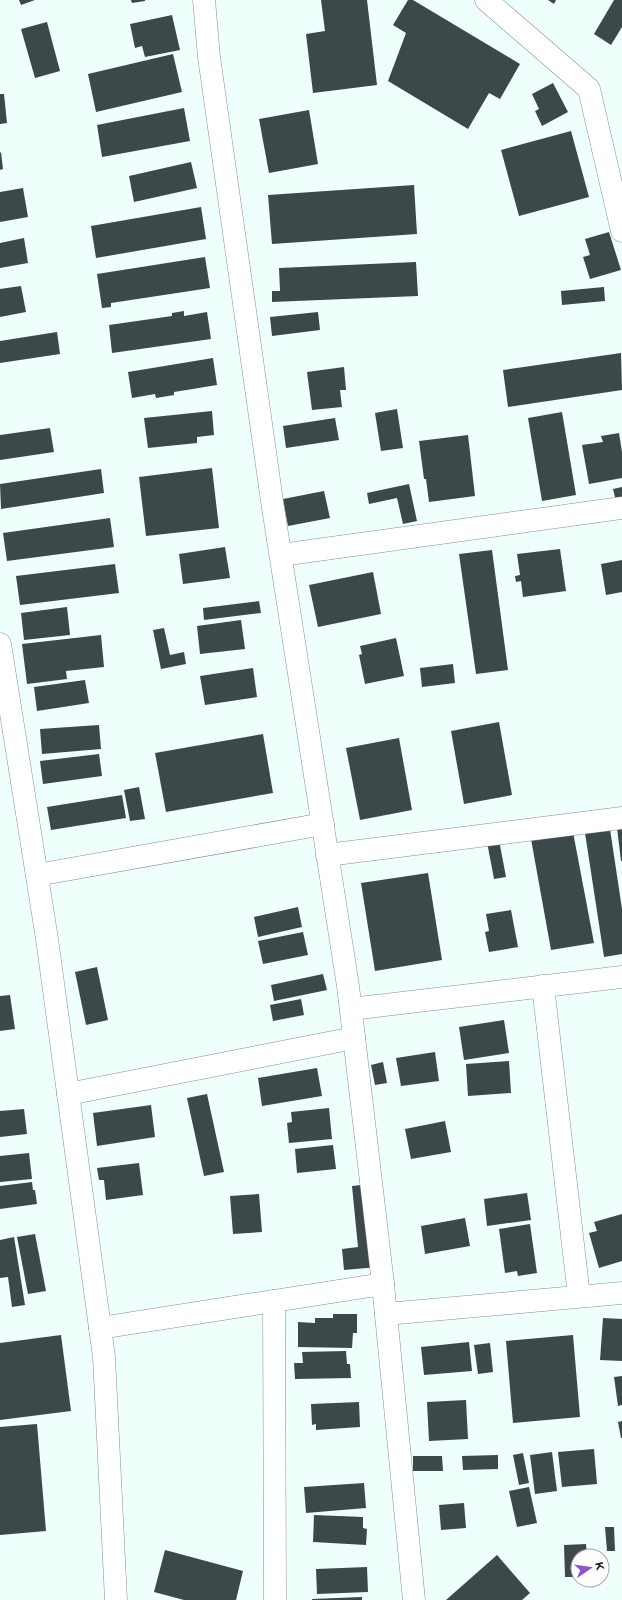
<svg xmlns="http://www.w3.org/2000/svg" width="622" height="1600" viewBox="0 0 622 1600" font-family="Montserrat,sans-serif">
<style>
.building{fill:#3c484a}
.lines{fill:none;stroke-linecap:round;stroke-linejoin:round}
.minor-casing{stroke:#83918e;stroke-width:23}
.minor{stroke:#fff;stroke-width:22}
</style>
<rect width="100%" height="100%" fill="#effffc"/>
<!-- building -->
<g class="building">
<polygon points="19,0 35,0 21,5"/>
<polygon points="131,0 145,0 145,1 132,3"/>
<polygon points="321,0 367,0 377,85 313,93 306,34 325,31"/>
<polygon points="408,0 413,0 520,64 500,99 489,93 468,129 388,81 406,33 393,25"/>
<polygon points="548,0 556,0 554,4"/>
<polygon points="614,0 622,0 622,27 611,45 594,34"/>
<polygon points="172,15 180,50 145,57 142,46 135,48 130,24"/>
<polygon points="47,22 60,71 35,78 21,29"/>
<polygon points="173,54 182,92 96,112 88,74"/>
<polygon points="553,83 568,112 542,126 535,111 539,109 532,94"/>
<polygon points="0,94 4,94 7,123 0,124"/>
<polygon points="184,108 190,141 102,157 97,125"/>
<polygon points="309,110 318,164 269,173 259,119"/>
<polygon points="571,131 589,197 519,216 501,150"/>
<polygon points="1,152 3,169 0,170 0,153"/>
<polygon points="191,162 197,188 134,202 129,176"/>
<polygon points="414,185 417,234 272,244 268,195"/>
<polygon points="23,188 28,217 0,222 0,192"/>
<polygon points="201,207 206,239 96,258 91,226"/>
<polygon points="609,232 621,270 590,279 583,257 590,255 585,239"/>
<polygon points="24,238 28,263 0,268 0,243"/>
<polygon points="205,257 210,288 111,303 111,307 102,308 97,274"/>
<polygon points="416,262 418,296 272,302 272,291 280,291 279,268"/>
<polygon points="21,286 26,312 0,317 0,289"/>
<polygon points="604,287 605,301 562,305 561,291"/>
<polygon points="184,311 184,316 207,312 211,339 112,353 109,325 172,316 172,313"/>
<polygon points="318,312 320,330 272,336 270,317"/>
<polygon points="57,332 60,354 0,363 0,341"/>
<polygon points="621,353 622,390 508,407 503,370"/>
<polygon points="213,358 217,385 174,392 174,395 156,398 155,394 132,398 128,372"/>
<polygon points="344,367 346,390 340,390 342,407 312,410 307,372"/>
<polygon points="397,409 403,448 381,451 375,413"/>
<polygon points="212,411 214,435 197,437 197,443 148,448 144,418"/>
<polygon points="562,412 576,495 542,501 528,418"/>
<polygon points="335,418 339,440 286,448 283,426"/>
<polygon points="50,428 54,452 0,460 0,435"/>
<polygon points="619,433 622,452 622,478 589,484 582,445 603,442 601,436"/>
<polygon points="468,435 475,496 429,502 426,479 424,479 419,441"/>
<polygon points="212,468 219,528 146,536 139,477"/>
<polygon points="101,469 104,493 1,509 0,484"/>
<polygon points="409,484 417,521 403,524 397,498 369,504 367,493"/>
<polygon points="622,487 622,500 616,501 613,489"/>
<polygon points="324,491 330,518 288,526 283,499"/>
<polygon points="110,518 114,547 7,561 3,533"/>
<polygon points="225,547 230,578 183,584 179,554"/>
<polygon points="560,549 566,591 523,597 521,581 516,582 515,576 520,575 517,554"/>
<polygon points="492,550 508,670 476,674 459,554"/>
<polygon points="622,560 622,592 606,595 601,564"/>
<polygon points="115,564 119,593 20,605 16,576"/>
<polygon points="373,572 381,614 318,627 309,585"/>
<polygon points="259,601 261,613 204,620 203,608"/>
<polygon points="67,607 70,635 24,640 21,613"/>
<polygon points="241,620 245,649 200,654 197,626"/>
<polygon points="164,628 170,655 184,652 186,664 161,669 153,630"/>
<polygon points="101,635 104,667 66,671 67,679 27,684 22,644"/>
<polygon points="396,638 404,676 365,684 359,655 362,654 360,646"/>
<polygon points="453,664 455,683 422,687 420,668"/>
<polygon points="253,668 257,697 205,705 200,676"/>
<polygon points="85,680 89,703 37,711 34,687"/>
<polygon points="499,722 512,795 464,804 451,731"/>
<polygon points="99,725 101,749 42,754 40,729"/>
<polygon points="263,734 273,793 166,812 155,753"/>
<polygon points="399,738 412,810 360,820 346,748"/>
<polygon points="99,754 102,776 43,784 40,761"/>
<polygon points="139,787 145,819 130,821 124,790"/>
<polygon points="122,795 126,818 51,830 47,807"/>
<polygon points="622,827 622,861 621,861 617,828"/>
<polygon points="610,829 622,909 622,954 604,957 585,833"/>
<polygon points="573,832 594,943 551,950 531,839"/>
<polygon points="499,840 506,877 494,879 487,842"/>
<polygon points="428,873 442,960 375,971 361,883"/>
<polygon points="298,907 302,927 258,937 254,917"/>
<polygon points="511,910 518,947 489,952 485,932 489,931 486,914"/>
<polygon points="303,932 308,955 263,964 258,941"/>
<polygon points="97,967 108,1020 86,1025 75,972"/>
<polygon points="323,974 327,990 274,1001 271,985"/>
<polygon points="10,995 15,1029 0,1031 0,996"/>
<polygon points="301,999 304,1015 273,1021 270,1005"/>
<polygon points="504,1020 509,1053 464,1060 459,1027"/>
<polygon points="435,1052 439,1081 401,1086 396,1058"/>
<polygon points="509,1061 511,1093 468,1096 466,1064"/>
<polygon points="383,1062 387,1083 375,1085 371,1065"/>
<polygon points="317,1068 322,1096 262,1106 258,1078"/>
<polygon points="207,1094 224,1172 204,1176 187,1098"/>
<polygon points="151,1105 155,1137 97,1146 93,1113"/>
<polygon points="329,1108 332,1139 289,1143 287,1123 292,1122 291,1112"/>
<polygon points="24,1109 27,1134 0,1137 0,1111"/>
<polygon points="445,1121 451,1152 411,1159 405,1129"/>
<polygon points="333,1145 336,1169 297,1173 295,1149"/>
<polygon points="29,1153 32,1179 0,1182 0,1156"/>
<polygon points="139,1163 143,1195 106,1200 104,1180 99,1180 97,1168"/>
<polygon points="32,1182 33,1190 35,1190 37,1204 0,1209 0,1186"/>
<polygon points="370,1184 378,1267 344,1270 342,1249 358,1247 352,1186"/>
<polygon points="527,1193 531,1220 487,1226 484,1199"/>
<polygon points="259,1194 262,1232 233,1234 230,1196"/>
<polygon points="622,1214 622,1261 599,1268 589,1233 597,1231 594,1222"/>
<polygon points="465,1218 470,1246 425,1254 421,1226"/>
<polygon points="530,1224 537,1273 518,1276 517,1271 505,1273 499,1229"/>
<polygon points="35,1234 46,1291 28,1294 17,1237"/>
<polygon points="14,1237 25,1305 12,1307 8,1277 0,1278 0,1240"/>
<polygon points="333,1314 357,1314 357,1333 353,1333 352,1348 298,1347 298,1322 315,1323 315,1318 333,1318"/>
<polygon points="603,1318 622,1319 622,1361 600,1360"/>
<polygon points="61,1335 71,1411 0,1420 0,1343"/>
<polygon points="573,1335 580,1417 513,1423 506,1341"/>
<polygon points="469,1342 472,1371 424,1375 421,1347"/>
<polygon points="490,1343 493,1372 478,1374 474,1345"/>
<polygon points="346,1351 347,1364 350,1364 351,1378 295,1379 294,1363 303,1363 302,1352"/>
<polygon points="622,1376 622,1405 618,1406 614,1377"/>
<polygon points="466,1400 468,1439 429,1441 427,1402"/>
<polygon points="359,1402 360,1427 316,1430 316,1424 312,1425 311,1404"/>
<polygon points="622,1421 622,1438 621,1438 618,1422"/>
<polygon points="37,1424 46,1531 0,1535 0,1427"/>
<polygon points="594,1449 597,1484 562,1487 558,1452"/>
<polygon points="552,1452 557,1491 535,1494 530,1455"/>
<polygon points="523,1453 529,1483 519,1485 513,1455"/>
<polygon points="498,1455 498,1469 463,1470 462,1456"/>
<polygon points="413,1456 442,1456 443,1471 413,1471"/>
<polygon points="364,1483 366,1508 306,1513 304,1487"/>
<polygon points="529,1487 537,1523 517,1527 509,1491"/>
<polygon points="464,1503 466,1528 441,1530 439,1505"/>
<polygon points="314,1515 363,1517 363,1528 367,1529 366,1545 313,1542"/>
<polygon points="605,1527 614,1527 615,1551 607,1551"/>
<polygon points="586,1544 587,1556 578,1556 578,1577 565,1577 564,1545"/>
<polygon points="165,1550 243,1571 236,1600 184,1600 154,1592"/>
<polygon points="497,1555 530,1593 522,1600 446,1600"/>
<polygon points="367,1567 368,1592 317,1594 316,1569"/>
<polygon points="362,1597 362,1600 312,1600 312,1599"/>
</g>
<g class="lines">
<!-- minor casing -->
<g class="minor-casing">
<g id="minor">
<polyline points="204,0 209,57 273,508 348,986 383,1284 414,1600"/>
<polyline points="486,0 589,89 622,231"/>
<polyline points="281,555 622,508"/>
<polyline points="0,644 47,939 104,1357 116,1600"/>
<polyline points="327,855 622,818"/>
<polyline points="37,875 323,824"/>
<polyline points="543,986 579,1296"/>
<polyline points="351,1009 622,977"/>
<polyline points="68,1094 354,1038"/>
<polyline points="274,1301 275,1600"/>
<polyline points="386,1314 622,1293"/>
<polyline points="100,1328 383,1284"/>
</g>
</g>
<!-- minor -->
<use href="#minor" class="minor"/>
</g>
<!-- north arrow -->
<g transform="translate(590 1568) rotate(77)"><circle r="19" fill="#ffffff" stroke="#a5a7a7"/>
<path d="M0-3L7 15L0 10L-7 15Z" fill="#8e56ce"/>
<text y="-6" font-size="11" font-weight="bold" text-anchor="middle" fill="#1f2423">K</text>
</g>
</svg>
